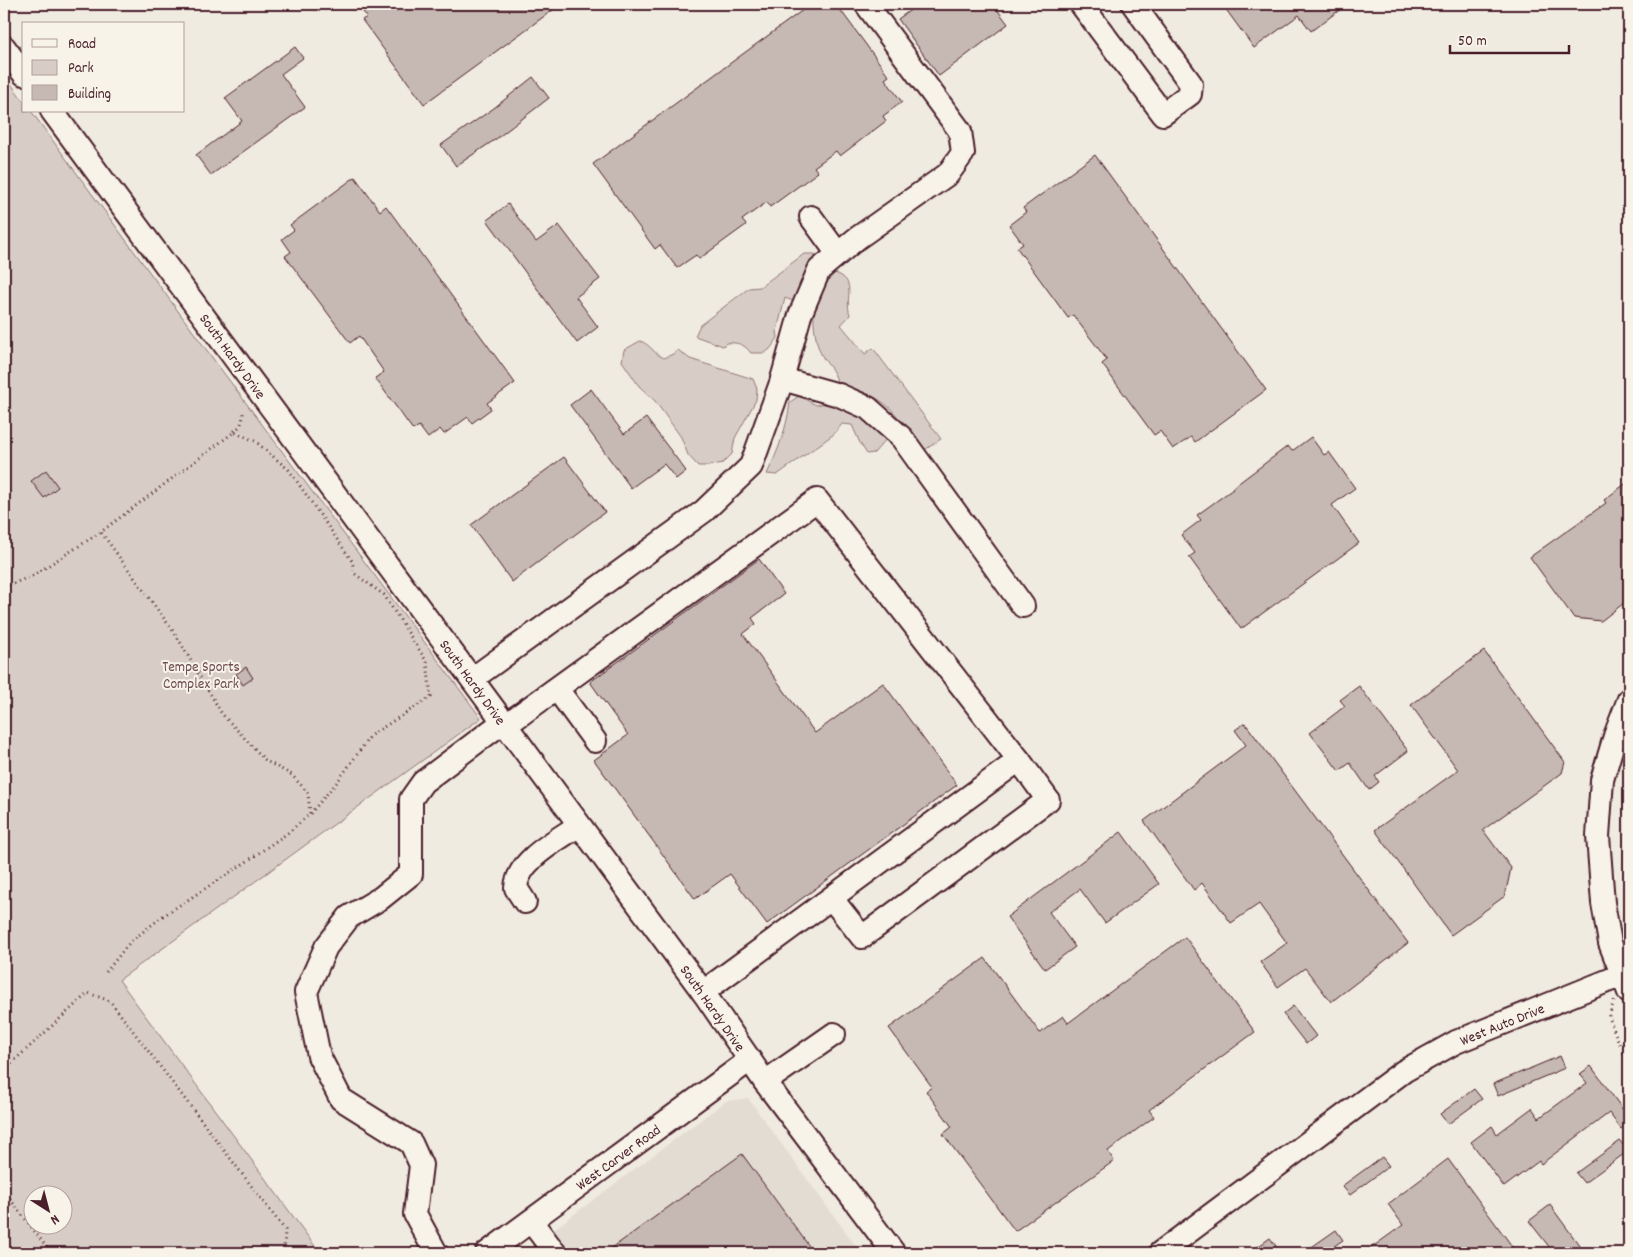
<svg xmlns="http://www.w3.org/2000/svg" width="1633" height="1257" viewBox="0 0 1633 1257" font-family="Dekko,sans-serif">
<style>
.built{fill:#e3dcd2}
.green{fill:#d8cdc6;stroke:#917678;fill-rule:evenodd}
.building{fill:#c6b8b3;stroke:#4a1f2b}
.lines{fill:none;stroke-linecap:round;stroke-linejoin:round}
.minor-casing{stroke:#4a1f2b;stroke-width:26}
.path{stroke:#4a1f2b;stroke-width:3;stroke-dasharray:1 4;stroke-linecap:butt}
.minor{stroke:#f7f3e8;stroke-width:22}
.labels{text-anchor:middle;stroke-width:4;stroke-linejoin:round;paint-order:stroke}
.street-label{font-size:15px;fill:#4a1f2b;stroke:#f7f3e8}
.park-label{font-size:15px;fill:#6e4a52;stroke:#f7f3e8}
</style>
<rect width="100%" height="100%" fill="#f0ebe0"/>
<filter id="ink" filterUnits="userSpaceOnUse"><feTurbulence type="fractalNoise" baseFrequency=".02" numOctaves="2"/><feDisplacementMap in="SourceGraphic" scale="10" xChannelSelector="R" yChannelSelector="G"/><feConvolveMatrix kernelMatrix="1 2 1 2 8 2 1 2 1" color-interpolation-filters="sRGB"/></filter>
<g filter="url(#ink)">
<!-- built -->
<polygon class="built" points="748,1098 861,1253 522,1253 726,1101"/>
<!-- green -->
<g class="green">
<path d="M4 74 24 102V111H31L214 360 481 718 119 980 320 1253H4ZM32 1194H62V1224H32Z"/>
<path d="M804 254H815L793 301 785 298 777 331 778 338 770 349 765 353H751C744 344 738 342 726 343L723 346 695 336 700 325 749 288 760 287Z"/>
<path d="M835 273C858 281 844 297 850 315L841 325 865 354 873 348 941 439 926 449C911 444 902 419 890 408 872 392 858 391 837 382 835 369 823 362 819 349 816 342 813 322 814 314 814 304 827 280 835 273Z"/>
<path d="M640 341C650 344 654 354 664 358L673 354 678 350 690 359 753 379 757 389 756 400 735 438 732 454 723 463 708 466H698L688 455 681 437 655 401 639 386 622 361 624 350Z"/>
<path d="M799 396 816 405 822 404 825 400 864 415 887 438 874 453 867 454 860 443 852 425 842 424 834 434 777 475 767 474C778 451 787 428 790 402Z"/>
</g>
<!-- building -->
<g class="building">
<polygon points="357,4 561,4 424,104 362,20 367,17"/>
<polygon points="811,4 836,4 889,76 885,79 902,102 883,116 886,121 840,156 836,151 814,167 818,172 770,207 767,202 742,220 746,225 699,259 696,255 677,268 660,245 655,249 593,164"/>
<polygon points="919,4 993,4 1008,24 939,76 898,19"/>
<polygon points="1222,4 1348,4 1311,31 1299,15 1254,48"/>
<polygon points="295,47 303,58 281,74 305,107 211,175 196,155 242,121 225,98"/>
<polygon points="533,77 549,98 496,139 456,166 441,145 494,108"/>
<polygon points="1095,155 1266,390 1195,442 1191,437 1173,449 1160,431 1154,435 1102,364 1107,360 1073,315 1068,318 1017,248 1023,244 1009,225 1026,212 1023,208"/>
<polygon points="355,177 380,211 386,206 515,383 487,403 491,409 472,423 468,417 444,434 440,429 428,438 419,426 413,430 375,378 384,372 359,336 350,343 285,256 291,252 282,239 294,230 290,225"/>
<polygon points="508,204 536,242 559,225 600,279 576,297 598,327 577,343 487,220"/>
<polygon points="591,389 624,434 646,418 686,471 676,479 664,464 631,488 570,405"/>
<polygon points="1311,437 1324,455 1329,452 1355,488 1332,505 1359,543 1241,629 1189,557 1195,553 1181,535 1201,520 1197,515 1233,489 1232,488 1288,446 1292,451"/>
<polygon points="564,457 605,512 512,582 471,525"/>
<polygon points="46,470 58,487 44,498 31,481"/>
<polygon points="1629,481 1629,599 1601,621 1574,618 1530,557 1606,503 1604,500"/>
<polygon points="759,559 784,594 752,618 756,624 743,634 815,733 883,683 957,785 767,924 730,874 695,899 594,760 628,735 590,682"/>
<polygon points="1484,651 1565,762 1562,773 1483,830 1511,868 1505,896 1451,935 1375,830 1458,770 1411,705"/>
<polygon points="246,667 253,678 243,685 236,674"/>
<polygon points="1359,686 1408,751 1375,776 1379,782 1369,790 1350,763 1339,771 1310,733 1345,706 1340,700"/>
<polygon points="1245,723 1408,943 1331,1002 1305,968 1278,987 1260,962 1287,943 1259,904 1231,923 1202,883 1194,890 1144,821 1246,745 1235,730"/>
<polygon points="1121,832 1159,884 1105,923 1080,889 1049,912 1075,947 1045,969 1007,917"/>
<polygon points="1185,937 1255,1032 1149,1110 1154,1117 1108,1151 1114,1161 1015,1231 943,1134 952,1127 926,1091 932,1087 889,1028 985,958 1040,1033 1063,1016 1068,1023"/>
<polygon points="1293,1006 1316,1036 1306,1044 1283,1014"/>
<polygon points="1560,1056 1565,1068 1498,1096 1493,1084"/>
<polygon points="1591,1066 1629,1118 1629,1123 1621,1129 1609,1113 1541,1164 1539,1161 1504,1187 1471,1142 1492,1126 1497,1134 1532,1108 1539,1118 1587,1083 1580,1074"/>
<polygon points="1474,1089 1482,1099 1448,1124 1440,1114"/>
<polygon points="1620,1141 1628,1151 1584,1183 1576,1173"/>
<polygon points="742,1154 814,1253 605,1253"/>
<polygon points="1382,1157 1389,1166 1350,1195 1342,1186"/>
<polygon points="1448,1159 1517,1253 1364,1253 1403,1225 1388,1204"/>
<polygon points="1550,1205 1585,1253 1554,1253 1529,1221"/>
<polygon points="1336,1230 1343,1240 1324,1253 1303,1253"/>
<polygon points="1270,1238 1281,1253 1249,1253"/>
</g>
<g class="lines">
<!-- minor casing -->
<g class="minor-casing">
<g id="minor">
<polyline points="1081,4 1163,114 1190,94 1191,84 1133,4"/>
<polyline points="4,47 24,74"/>
<polyline points="52,111 703,992 765,1082 894,1253"/>
<polyline points="811,217 838,254"/>
<polyline points="782,379 839,395 868,408 902,438 1023,606"/>
<polyline points="472,679 704,511 751,466 781,383 800,315 819,270 856,239 948,174 963,153 960,131 866,4"/>
<polyline points="557,689 595,741"/>
<polyline points="1629,699 1615,736 1602,780 1598,836 1603,903 1610,943 1629,992"/>
<polyline points="506,725 817,500 1019,760 703,992"/>
<polyline points="832,899 862,937 1048,800 1019,760"/>
<path d="M525 902 516 888C517 860 558 840 579 825"/>
<polyline points="765,1082 834,1034"/>
<polyline points="531,1221 555,1253"/>
<polyline points="436,1253 415,1214 421,1165 411,1143 341,1099 319,1056 306,992 326,947 349,917 381,898 411,874 411,799 423,782 503,722"/>
<polyline points="487,1253 750,1060"/>
<polyline points="1160,1253 1404,1071 1456,1042 1622,975"/>
</g>
</g>
<!-- path -->
<g class="path">
<path d="M234 431C241 427 243 421 243 413"/>
<polyline points="4,587 32,576 101,532"/>
<polyline points="106,972 130,942 163,916 246,862 289,832 310,814 338,781 371,735 431,697 427,662 384,595 355,574 352,561 289,470 255,441 234,432 101,532 176,635 222,714 266,761 292,775 308,793 310,814"/>
<polyline points="1614,1001 1609,1016 1612,1026 1629,1066"/>
<polyline points="4,1070 88,993 110,1001 285,1230 284,1253"/>
<polyline points="4,1191 51,1253"/>
</g>
<!-- minor -->
<use href="#minor" class="minor"/>
</g>
</g>
<g class="labels">
<!-- street labels -->
<g class="street-label">
<text transform="translate(233 356) rotate(54)" y="5">South Hardy Drive</text>
<text transform="translate(473 682) rotate(54)" y="5">South Hardy Drive</text>
<text transform="translate(713 1008) rotate(55)" y="5">South Hardy Drive</text>
<text transform="translate(1502 1024) rotate(-22)" y="5">West Auto Drive</text>
<text transform="translate(618 1157) rotate(-36)" y="5">West Carver Road</text>
</g>
<!-- park labels -->
<g class="park-label">
<text x="201" y="671">Tempe Sports<tspan x="201" dy="17">Complex Park</tspan></text>
</g>
</g>
<!-- margin -->
<rect width="1633" height="1257" fill="none" stroke="#f7f3e8" stroke-width="20"/>
<rect x="10" y="10" width="1613" height="1237" fill="none" stroke="#4a1f2b" stroke-width="2" filter="url(#ink)"/>
<!-- legend -->
<rect x="22" y="22" width="162" height="90" fill="#f7f3e8" stroke="#b29e9c"/>
<rect x="32" y="39" width="25" height="8" fill="#f7f3e8" stroke="#b29e9c"/>
<text x="68" y="48" font-size="15" fill="#4a1f2b">Road</text>
<rect x="32" y="60" width="25" height="15" fill="#d8cdc6" stroke="#b29e9c"/>
<text x="68" y="72" font-size="15" fill="#4a1f2b">Park</text>
<rect x="32" y="85" width="25" height="15" fill="#c6b8b3" stroke="#b29e9c"/>
<text x="68" y="98" font-size="15" fill="#4a1f2b">Building</text>
<!-- north arrow -->
<g transform="translate(48 1210) rotate(144)"><circle r="24" fill="#f7f3e8" stroke="#b29e9c"/>
<path d="M0-4L9 19L0 12L-9 19Z" fill="#4a1f2b"/>
<text y="-8" font-size="14" font-weight="bold" text-anchor="middle" fill="#4a1f2b">N</text>
</g>
<!-- scale -->
<path d="M1450 45v8h119v-8" fill="none" stroke="#4a1f2b" stroke-width="2.5"/>
<text x="1458" y="45" font-size="15" fill="#4a1f2b" stroke="#f7f3e8" stroke-width="4" paint-order="stroke">50 m</text>
</svg>
